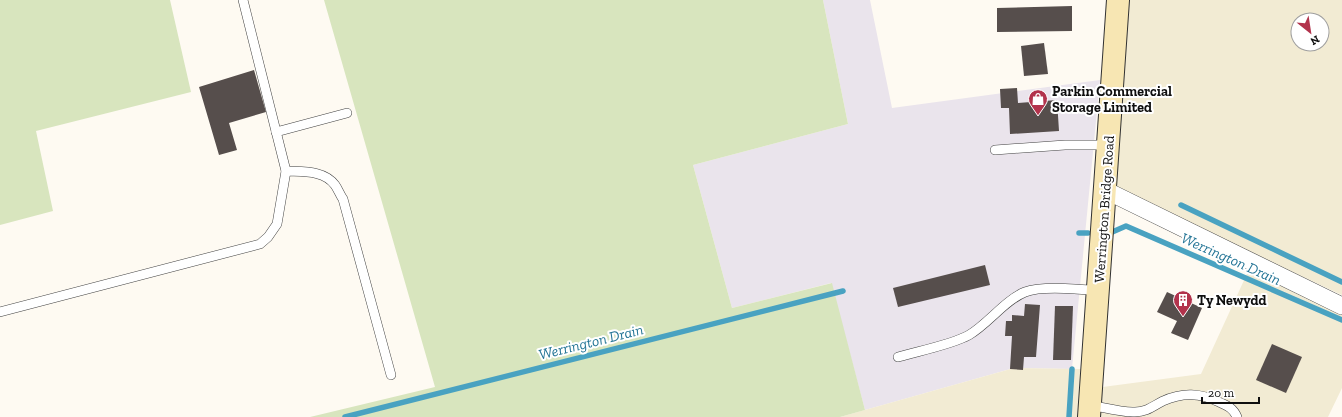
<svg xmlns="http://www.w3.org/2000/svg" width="1342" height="417" viewBox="0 0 1342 417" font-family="'Zilla Slab',serif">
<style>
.industrial{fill:#eae4ec}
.farmland{fill:#f2ebd3;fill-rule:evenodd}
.green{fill:#d8e5be}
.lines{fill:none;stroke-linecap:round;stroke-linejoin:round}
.stream{stroke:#49a2c1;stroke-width:5.5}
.building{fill:#564e4c}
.lane-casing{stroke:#424242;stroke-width:10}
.street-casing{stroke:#424242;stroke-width:18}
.secondary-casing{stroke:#313131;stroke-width:24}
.lane{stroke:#fff;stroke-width:9}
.street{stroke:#fff;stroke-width:17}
.secondary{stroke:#f7e6b3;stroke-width:22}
.labels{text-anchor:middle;stroke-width:4;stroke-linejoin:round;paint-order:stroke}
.poi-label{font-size:14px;font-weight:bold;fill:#0f0f0f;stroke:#fff;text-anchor:start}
.street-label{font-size:14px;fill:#0f0f0f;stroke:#fff}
.water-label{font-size:15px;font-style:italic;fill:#237495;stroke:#fff}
</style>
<rect width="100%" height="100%" fill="#fefaf2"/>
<!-- industrial -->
<polygon class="industrial" points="823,0 870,0 892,108 1100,80 1072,369 1014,368 865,410 831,283 732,308 693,165 848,124"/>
<!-- farmland -->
<g class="farmland">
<path d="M1124 0H1342V295L1110 188ZM1298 20H1322V44H1298Z"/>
<polygon points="1251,265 1342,309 1342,388 1328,417 1093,417 1095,388 1201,374"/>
<polygon points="1014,368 1081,369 1077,417 840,417"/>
</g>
<!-- green -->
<g class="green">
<polygon points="0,0 170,0 191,92 36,131 53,211 0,225"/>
<polygon points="324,0 823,0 848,124 693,165 732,308 832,283 865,410 840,417 310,417 435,387"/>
</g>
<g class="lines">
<!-- stream -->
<g class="stream">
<polyline points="1181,205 1342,282"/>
<polyline points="1079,233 1088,233"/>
<polyline points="1110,233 1126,226 1342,320"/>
<polyline points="345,417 843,291"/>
<polyline points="1069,417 1072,369"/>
</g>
</g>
<!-- building -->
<g class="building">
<polygon points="1072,6 1072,31 997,32 997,8"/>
<polygon points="1044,43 1048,74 1024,76 1021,46"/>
<polygon points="254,70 266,112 229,123 237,150 219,155 199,87"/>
<polygon points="1017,88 1018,103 1057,100 1059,131 1010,134 1009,108 1001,108 1000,89"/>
<polygon points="985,265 990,285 898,307 893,288"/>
<polygon points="1167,292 1202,308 1188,340 1171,333 1177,321 1157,312"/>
<polygon points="1025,304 1040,305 1036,357 1024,357 1023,370 1010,369 1012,336 1005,336 1006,321 1012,321 1012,315 1024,316"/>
<polygon points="1055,306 1073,306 1071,360 1053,360"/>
<polygon points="1272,344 1302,357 1286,393 1256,380"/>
</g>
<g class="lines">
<!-- lane casing -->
<g class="lane-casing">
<g id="lane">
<polyline points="276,132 347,113"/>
<polyline points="995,150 1065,145 1109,145"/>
<path d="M286 171C303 172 324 170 335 185 338 189 340 195 343 199L391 375"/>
<polyline points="0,312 260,244 268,237 277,224 286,171 243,0"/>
<path d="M898 357C918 351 951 345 969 335 988 324 1005 300 1025 292 1041 286 1079 289 1098 291"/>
<path d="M1089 405C1102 407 1123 413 1135 412 1147 412 1153 406 1163 401 1183 392 1200 393 1219 402 1228 406 1233 408 1237 417"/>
</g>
</g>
<!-- street casing -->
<g class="street-casing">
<polyline id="street" points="1105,190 1342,306"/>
</g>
<!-- secondary casing -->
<g class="secondary-casing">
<polyline id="secondary" points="1089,417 1118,0"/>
</g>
<!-- lane -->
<use href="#lane" class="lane"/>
<!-- street -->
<use href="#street" class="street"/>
<!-- secondary -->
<use href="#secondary" class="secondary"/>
</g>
<!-- icons -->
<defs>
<g id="shop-pin" transform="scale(1)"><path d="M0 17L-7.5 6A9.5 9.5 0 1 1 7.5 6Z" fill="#b2334c" stroke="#fff"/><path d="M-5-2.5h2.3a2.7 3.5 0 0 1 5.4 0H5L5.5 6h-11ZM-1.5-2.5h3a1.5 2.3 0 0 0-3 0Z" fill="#fff"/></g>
<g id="building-pin" transform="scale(1)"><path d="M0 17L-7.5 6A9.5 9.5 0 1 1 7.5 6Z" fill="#b2334c" stroke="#fff"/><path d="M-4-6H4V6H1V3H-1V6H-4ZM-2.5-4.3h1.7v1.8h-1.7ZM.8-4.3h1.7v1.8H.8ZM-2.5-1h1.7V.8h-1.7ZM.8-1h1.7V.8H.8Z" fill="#fff"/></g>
</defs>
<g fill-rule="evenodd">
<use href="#shop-pin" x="1038" y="99"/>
<use href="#building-pin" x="1183" y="300"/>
</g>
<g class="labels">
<!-- poi labels -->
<g class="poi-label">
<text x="1052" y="96">Parkin Commercial<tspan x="1052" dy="16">Storage Limited</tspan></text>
<text x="1197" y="305">Ty Newydd</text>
</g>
<!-- street labels -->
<g class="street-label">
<text transform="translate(1104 209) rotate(-86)" y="5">Werrington Bridge Road</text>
</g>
<!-- water labels -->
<g class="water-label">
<text transform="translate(1231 259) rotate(24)" y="5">Werrington Drain</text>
<text transform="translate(591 342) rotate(-14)" y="5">Werrington Drain</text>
</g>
</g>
<!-- north arrow -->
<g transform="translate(1310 32) rotate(150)"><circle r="19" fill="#ffffff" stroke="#9f9f9f"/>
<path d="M0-3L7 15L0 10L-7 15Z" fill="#b2334c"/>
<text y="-6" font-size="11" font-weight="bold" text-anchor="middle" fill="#0f0f0f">N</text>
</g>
<!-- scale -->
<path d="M1202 397v6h57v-6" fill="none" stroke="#0f0f0f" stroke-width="2"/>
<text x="1208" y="397" font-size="12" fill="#0f0f0f" stroke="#ffffff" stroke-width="3" paint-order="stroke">20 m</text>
</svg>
